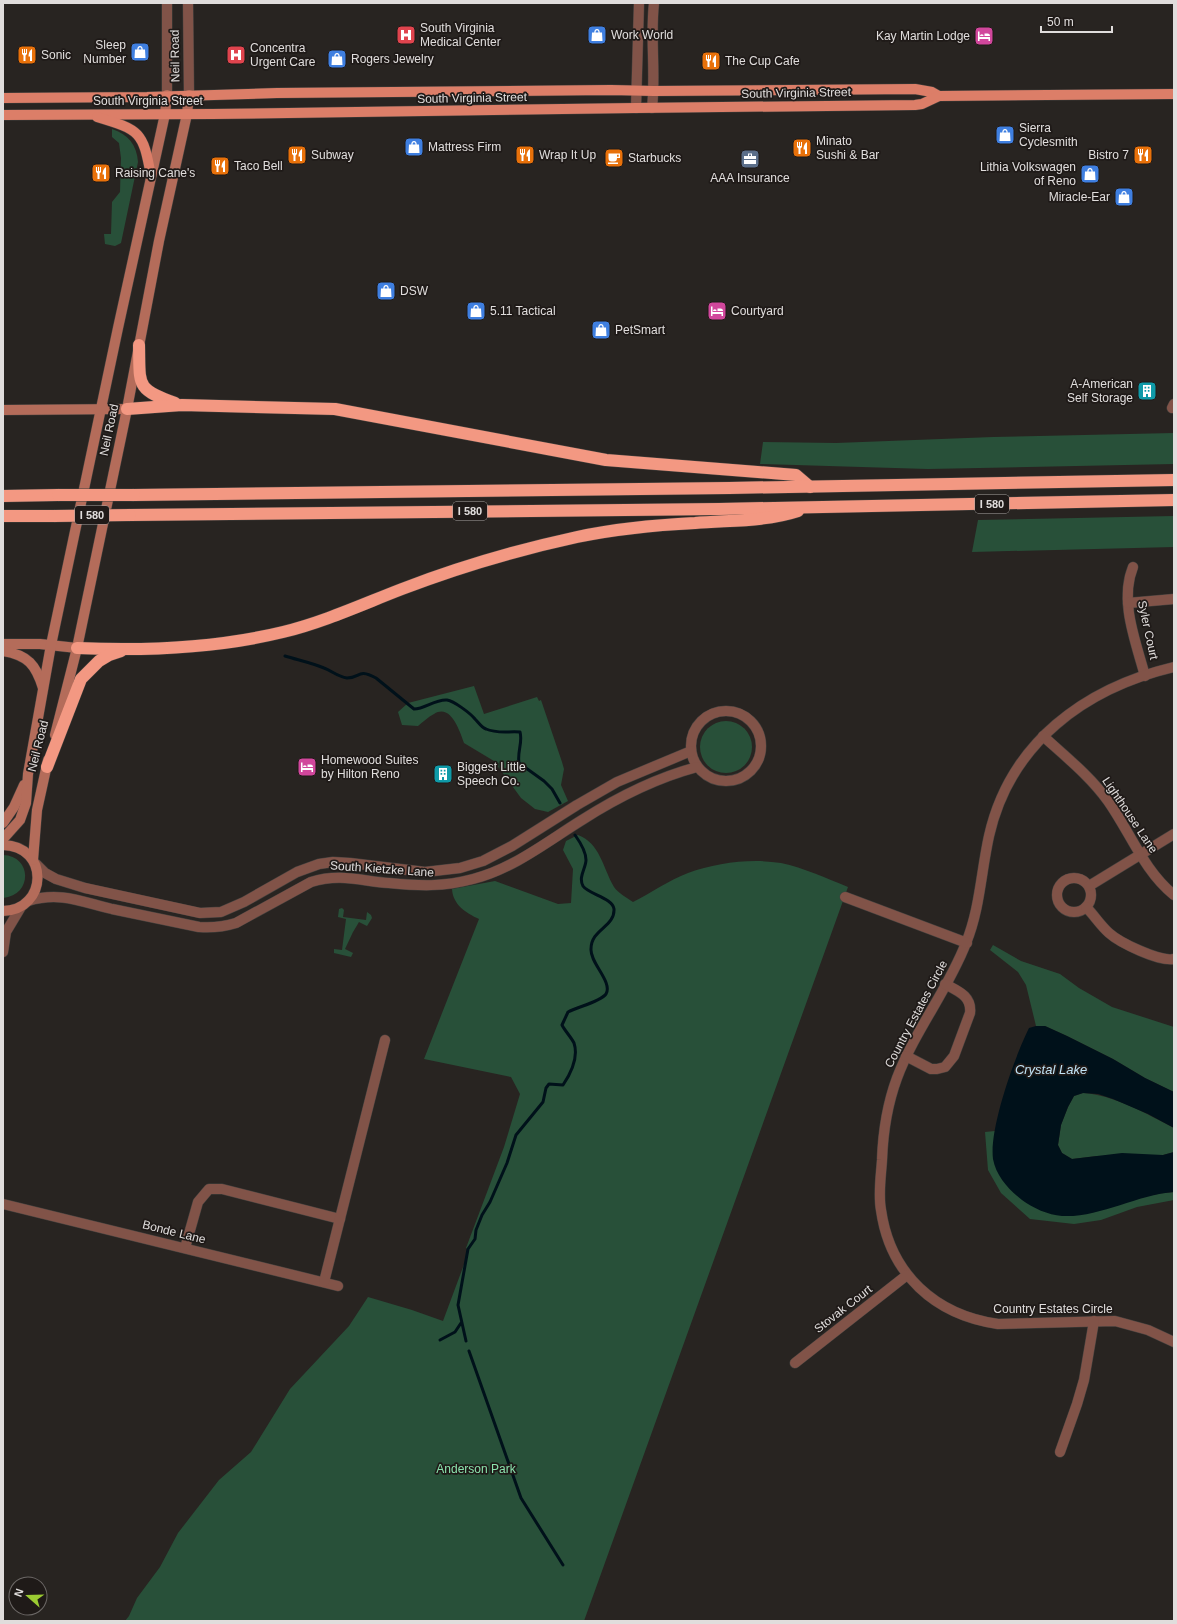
<svg xmlns="http://www.w3.org/2000/svg" width="1177" height="1624" viewBox="0 0 1177 1624" font-family="Arial,sans-serif">
<style>
.green{fill:#285039}
.water{fill:#00111a}
.lines{fill:none;stroke-linecap:round;stroke-linejoin:round}
.stream{stroke:#00111a;stroke-width:3}
.minor-casing{stroke:#45423f;stroke-width:11}
.tertiary-casing{stroke:#45423f;stroke-width:11}
.secondary-casing{stroke:#45423f;stroke-width:11}
.primary-casing{stroke:#45423f;stroke-width:11}
.motorway-casing{stroke:#45423f;stroke-width:13}
.minor{stroke:#815348;stroke-width:10}
.tertiary{stroke:#815348;stroke-width:10}
.secondary{stroke:#b46c5a;stroke-width:10}
.primary{stroke:#dc7e68;stroke-width:10}
.motorway{stroke:#f39882;stroke-width:12}
.motorway-bridge-casing{stroke:#45423f;stroke-width:13;stroke-linecap:butt}
.motorway-bridge{stroke:#f39882;stroke-width:12}
.labels{text-anchor:middle;stroke-width:3.5;stroke-linejoin:round;paint-order:stroke}
.shield{fill:#1f1a18;stroke:#a6a2a1;stroke-width:1}
.shield-label{font-size:11px;font-weight:bold;fill:#e0dddc}
.poi-label{font-size:12px;fill:#e0dddc;stroke:#1f1a18;text-anchor:start}
.street-label{font-size:12px;fill:#e0dddc;stroke:#1f1a18}
.park-label{font-size:12px;fill:#8be2ad;stroke:#1f1a18}
.water-label{font-size:13px;font-style:italic;fill:#c0e3f6;stroke:#1f1a18}
</style>
<rect width="100%" height="100%" fill="#282421"/>
<!-- green -->
<g class="green">
<path d="M112 129C128 134 137 145 138 162L121 243 115 246 105 244 104 234H111L112 202 120 192 121 158 119 143 112 137Z"/>
<polygon points="1174,433 1174,464 928,469 760,464 763,442 836,443 993,437"/>
<polygon points="1174,516 1174,547 972,552 978,520"/>
<path d="M474 686 484 714 537 697 539 701 541 700 562 762 564 769 561 785 568 801 548 812 535 809 521 798 494 761 464 743C460 732 451 703 434 714 428 717 423 722 418 726L402 725 398 712 408 703Z"/>
<circle cx="726" cy="747" r="26"/>
<path d="M578 835C600 843 603 868 614 887 618 893 627 898 633 902 651 893 669 880 688 873 716 863 751 858 781 863 804 868 826 878 848 887L584 1621H125L129 1616 137 1598 160 1567 178 1533 219 1480 251 1452 290 1389 349 1326 368 1297 412 1310 443 1321 469 1251 466 1248 504 1147 520 1094 511 1077 424 1059 479 919C466 913 453 905 452 889L495 881 558 904 571 903 573 869 563 850 566 841Z"/>
<path d="M3 855C32 856 33 895 3 898Z"/>
<polygon points="342,908 344,910 343,917 366,920 367,912 371,915 372,918 367,926 359,922 353,932 345,949 353,953 351,957 334,953 334,949 342,950 346,919 338,917 339,909"/>
<polygon points="993,945 1021,961 1060,974 1079,988 1112,1007 1174,1027 1174,1092 1145,1078 1113,1059 1067,1036 1045,1026 1036,1026 1026,985 1018,972 990,950"/>
<path d="M1083 1093C1114 1095 1147 1114 1174 1128V1152L1163 1155 1097 1156 1072 1159 1062 1153 1058 1145 1061 1125 1068 1107 1074 1096Z"/>
<path d="M995 1131 993 1159 1078 1214C1110 1209 1141 1194 1174 1192V1200L1137 1207 1101 1220 1074 1224 1030 1219 1001 1193 988 1170 985 1132Z"/>
</g>
<!-- water -->
<path class="water" d="M1036 1026H1045L1067 1036 1113 1059 1145 1078 1174 1092V1128L1148 1114 1113 1099 1098 1094 1083 1093 1074 1096 1068 1107 1061 1125 1058 1145 1062 1153 1072 1159 1122 1153 1163 1155 1174 1152V1192C1136 1195 1099 1218 1062 1216 1048 1215 1033 1208 1022 1200 1009 1190 996 1176 993 1159 989 1128 1015 1056 1029 1028Z"/>
<g class="lines">
<!-- stream -->
<g class="stream">
<path d="M285 656C298 660 312 663 324 668 332 671 338 677 347 678 361 678 357 668 376 678L414 709C425 709 435 699 447 700 454 701 470 713 475 719 479 723 481 727 486 729 497 734 509 731 520 732 523 742 517 752 519 763L544 781 552 789 560 803"/>
<polyline points="440,1340 455,1332 461,1323"/>
<path d="M466 1341 458 1305 468 1249 475 1239 476 1230 482 1215 490 1202 507 1163 516 1135 543 1102 546 1088 549 1084 563 1085C571 1073 579 1058 574 1043 571 1037 565 1031 562 1025L568 1012C577 1007 600 1002 606 994 613 982 590 963 591 949 591 929 615 927 614 909 613 898 588 894 583 886 578 877 586 868 586 860 586 851 580 842 575 835"/>
<polyline points="469,1351 521,1498 563,1565"/>
</g>
<!-- minor casing -->
<g class="minor-casing">
<g id="minor">
<polyline points="1172,408 1174,404"/>
<path d="M1133 567C1119 601 1136 642 1145 676"/>
<polyline points="1128,603 1174,599"/>
<path d="M1174 667C1085 688 1010 743 989 836 981 872 980 909 966 943 948 990 915 1030 897 1078 887 1105 883 1131 882 1160 881 1176 878 1194 881 1210 890 1274 935 1315 998 1324L1115 1321 1148 1330 1174 1342"/>
<circle cx="726" cy="746" r="35"/>
<path d="M1043 736C1066 757 1090 776 1108 801 1130 832 1144 871 1174 895"/>
<polyline points="36,864 45,873 56,879 85,888 200,913 221,912 244,902 297,872 319,864 333,862 350,863 425,872 460,868 483,861 512,846 577,805 617,782 691,751"/>
<circle cx="1074" cy="895" r="17"/>
<polyline points="1089,886 1174,834"/>
<polyline points="845,897 967,943"/>
<path d="M28 901C60 891 82 902 112 909 141 915 170 921 199 927 212 928 223 927 236 923L311 882C340 873 361 881 389 883 420 886 443 887 473 879 513 869 548 841 582 820 618 797 656 778 697 767"/>
<path d="M1086 907C1094 915 1100 925 1109 933 1120 943 1160 962 1174 959"/>
<path d="M906 1056 931 1069H937L945 1067 954 1056 970 1013C972 996 958 991 945 984"/>
<polyline points="3,1204 338,1286"/>
<polyline points="185,1248 198,1202 209,1189 222,1189 340,1219"/>
<polyline points="324,1282 385,1040"/>
<polyline points="795,1363 907,1275"/>
<polyline points="1060,1452 1077,1404 1084,1380 1094,1321"/>
</g>
</g>
<!-- tertiary casing -->
<g class="tertiary-casing">
<g id="tertiary">
<polyline points="188,3 189,95"/>
<polyline points="167,95 167,3"/>
<polyline points="636,108 639,3"/>
<path d="M652 108C656 73 650 38 654 3"/>
<polyline points="3,952 6,932 21,907"/>
</g>
</g>
<!-- secondary casing -->
<g class="secondary-casing">
<g id="secondary">
<polyline points="3,410 127,409"/>
<polyline points="3,644 40,644 77,648"/>
<path d="M3 651C28 655 36 665 43 688"/>
<polyline points="55,735 77,648 127,409 159,241 187,114 189,95"/>
<polyline points="3,823 14,807 24,785"/>
<polyline points="3,839 20,820 26,803 28,774 51,645 118,328 165,114 167,95"/>
<path d="M3 845C50 846 48 910 3 911"/>
<polyline points="33,860 37,810 48,760"/>
</g>
</g>
<!-- primary casing -->
<g class="primary-casing">
<g id="primary">
<polyline points="3,98 147,97 277,93 611,90 654,91 915,89 932,92 939,96"/>
<polyline points="3,115 212,114 636,108 915,105 922,104 939,96 1174,94"/>
<path d="M97 117C140 130 143 131 151 176"/>
</g>
</g>
<!-- motorway casing -->
<g class="motorway-casing">
<g id="motorway">
<path d="M139 345C140 385 135 389 175 403"/>
<polyline points="127,409 182,405 335,409 606,460 796,475 810,487"/>
<polyline points="134,495 729,488 1174,480"/>
<polyline points="3,496 58,495"/>
<polyline points="130,515 719,509 1174,500"/>
<polyline points="3,516 54,516"/>
<path d="M77 648C145 651 217 648 283 632 324 622 363 604 402 589 459 567 517 550 577 537 615 529 655 525 695 523 729 520 764 522 798 511"/>
<polyline points="47,767 81,679 99,661 109,655 121,651"/>
</g>
</g>
<!-- minor -->
<use href="#minor" class="minor"/>
<!-- tertiary -->
<use href="#tertiary" class="tertiary"/>
<!-- secondary -->
<use href="#secondary" class="secondary"/>
<!-- primary -->
<use href="#primary" class="primary"/>
<!-- motorway -->
<use href="#motorway" class="motorway"/>
<!-- motorway-bridge casing -->
<g class="motorway-bridge-casing">
<g id="motorway-bridge">
<polyline points="58,495 134,495"/>
<polyline points="54,516 130,515"/>
</g>
</g>
<!-- motorway-bridge -->
<use href="#motorway-bridge" class="motorway-bridge"/>
</g>
<!-- icons -->
<defs>
<g id="hospital-square" transform="scale(1)"><rect x="-9" y="-9" width="18" height="18" rx="4" fill="#e0444e" stroke="#1f1a18"/><path d="M-5-5h3v3.5h4V-5h3V5h-3V1.5h-4V5h-3Z" fill="#fff"/></g>
<g id="shop-square" transform="scale(1)"><rect x="-9" y="-9" width="18" height="18" rx="4" fill="#3f7fe0" stroke="#1f1a18"/><path d="M-5-2.5h2.3a2.7 3.5 0 0 1 5.4 0H5L5.5 6h-11ZM-1.5-2.5h3a1.5 2.3 0 0 0-3 0Z" fill="#fff"/></g>
<g id="hotel-square" transform="scale(1)"><rect x="-9" y="-9" width="18" height="18" rx="4" fill="#d1479c" stroke="#1f1a18"/><path d="M-6-4.5h1.5V1H6V5H4.5V3h-9V5H-6ZM-4 0a1.8 1.8 0 1 1 3.6 0ZM.5 0V-2.5h3Q6-2.5 6 0Z" fill="#fff"/></g>
<g id="restaurant-square" transform="scale(1)"><rect x="-9" y="-9" width="18" height="18" rx="4" fill="#e8710a" stroke="#1f1a18"/><path d="M-5-6h1v4h1v-4h1v4h1v-4h1v5L-1.5 .5V6h-2V.5L-5-1ZM5-6V6H3V1.5H1.5Q1.5-4 5-6Z" fill="#fff"/></g>
<g id="cafe-square" transform="scale(1)"><rect x="-9" y="-9" width="18" height="18" rx="4" fill="#e8710a" stroke="#1f1a18"/><path d="M-5.5-4.5H6V0H3Q3 3.5 0 3.5H-2.5Q-5.5 3.5-5.5 0ZM3-3.2v2h1.7v-2ZM-6 4.5H4V6H-6Z" fill="#fff"/></g>
<g id="office-square" transform="scale(1)"><rect x="-9" y="-9" width="18" height="18" rx="4" fill="#5c6f8a" stroke="#1f1a18"/><path d="M-6-3h4V-5.5h4V-3h4V5H-6ZM-1-4.5V-3h2v-1.5ZM-6 0V1H6V0Z" fill="#fff"/></g>
<g id="building-square" transform="scale(1)"><rect x="-9" y="-9" width="18" height="18" rx="4" fill="#0f9aa8" stroke="#1f1a18"/><path d="M-4-6H4V6H1V3H-1V6H-4ZM-2.5-4.3h1.7v1.8h-1.7ZM.8-4.3h1.7v1.8H.8ZM-2.5-1h1.7V.8h-1.7ZM.8-1h1.7V.8H.8Z" fill="#fff"/></g>
</defs>
<g fill-rule="evenodd">
<use href="#hospital-square" x="406" y="35"/>
<use href="#shop-square" x="597" y="35"/>
<use href="#hotel-square" x="984" y="36"/>
<use href="#shop-square" x="140" y="52"/>
<use href="#restaurant-square" x="27" y="55"/>
<use href="#hospital-square" x="236" y="55"/>
<use href="#shop-square" x="337" y="59"/>
<use href="#restaurant-square" x="711" y="61"/>
<use href="#shop-square" x="1005" y="135"/>
<use href="#shop-square" x="414" y="147"/>
<use href="#restaurant-square" x="802" y="148"/>
<use href="#restaurant-square" x="297" y="155"/>
<use href="#restaurant-square" x="525" y="155"/>
<use href="#restaurant-square" x="1143" y="155"/>
<use href="#cafe-square" x="614" y="158"/>
<use href="#office-square" x="750" y="159"/>
<use href="#restaurant-square" x="220" y="166"/>
<use href="#restaurant-square" x="101" y="173"/>
<use href="#shop-square" x="1090" y="174"/>
<use href="#shop-square" x="1124" y="197"/>
<use href="#shop-square" x="386" y="291"/>
<use href="#shop-square" x="476" y="311"/>
<use href="#hotel-square" x="717" y="311"/>
<use href="#shop-square" x="601" y="330"/>
<use href="#building-square" x="1147" y="391"/>
<use href="#hotel-square" x="307" y="767"/>
<use href="#building-square" x="443" y="774"/>
</g>
<g class="labels">
<!-- shield labels -->
<g class="shield">
<rect x="975" y="495" width="34" height="18" rx="3"/>
<rect x="453" y="502" width="34" height="18" rx="3"/>
<rect x="75" y="506" width="34" height="18" rx="3"/>
</g>
<g class="shield-label">
<text x="992" y="508">I 580</text>
<text x="470" y="515">I 580</text>
<text x="92" y="519">I 580</text>
</g>
<!-- poi labels -->
<g class="poi-label">
<text x="420" y="32">South Virginia<tspan x="420" dy="14">Medical Center</tspan></text>
<text x="611" y="39">Work World</text>
<text x="970" y="40" text-anchor="end">Kay Martin Lodge</text>
<text x="126" y="49" text-anchor="end">Sleep<tspan x="126" dy="14">Number</tspan></text>
<text x="250" y="52">Concentra<tspan x="250" dy="14">Urgent Care</tspan></text>
<text x="41" y="59">Sonic</text>
<text x="351" y="63">Rogers Jewelry</text>
<text x="725" y="65">The Cup Cafe</text>
<text x="1019" y="132">Sierra<tspan x="1019" dy="14">Cyclesmith</tspan></text>
<text x="816" y="145">Minato<tspan x="816" dy="14">Sushi &amp; Bar</tspan></text>
<text x="428" y="151">Mattress Firm</text>
<text x="311" y="159">Subway</text>
<text x="539" y="159">Wrap It Up</text>
<text x="1129" y="159" text-anchor="end">Bistro 7</text>
<text x="628" y="162">Starbucks</text>
<text x="234" y="170">Taco Bell</text>
<text x="1076" y="171" text-anchor="end">Lithia Volkswagen<tspan x="1076" dy="14">of Reno</tspan></text>
<text x="115" y="177">Raising Cane's</text>
<text x="750" y="182" text-anchor="middle">AAA Insurance</text>
<text x="1110" y="201" text-anchor="end">Miracle-Ear</text>
<text x="400" y="295">DSW</text>
<text x="490" y="315">5.11 Tactical</text>
<text x="731" y="315">Courtyard</text>
<text x="615" y="334">PetSmart</text>
<text x="1133" y="388" text-anchor="end">A-American<tspan x="1133" dy="14">Self Storage</tspan></text>
<text x="321" y="764">Homewood Suites<tspan x="321" dy="14">by Hilton Reno</tspan></text>
<text x="457" y="771">Biggest Little<tspan x="457" dy="14">Speech Co.</tspan></text>
</g>
<!-- street labels -->
<g class="street-label">
<text transform="translate(175 56) rotate(-91)" y="4">Neil Road</text>
<text transform="translate(796 93) rotate(-1)" y="4">South Virginia Street</text>
<text transform="translate(472 98) rotate(-1)" y="4">South Virginia Street</text>
<text x="148" y="105">South Virginia Street</text>
<text transform="translate(109 430) rotate(-78)" y="4">Neil Road</text>
<text transform="translate(1148 630) rotate(78)" y="4">Syler Court</text>
<text transform="translate(38 746) rotate(-76)" y="4">Neil Road</text>
<text transform="translate(1130 815) rotate(56)" y="4">Lighthouse Lane</text>
<text transform="translate(382 869) rotate(4)" y="4">South Kietzke Lane</text>
<text transform="translate(916 1014) rotate(-62)" y="4">Country Estates Circle</text>
<text transform="translate(174 1232) rotate(14)" y="4">Bonde Lane</text>
<text transform="translate(843 1309) rotate(-38)" y="4">Stovak Court</text>
<text x="1053" y="1313">Country Estates Circle</text>
</g>
<!-- park labels -->
<g class="park-label">
<text x="476" y="1473">Anderson Park</text>
</g>
<!-- water labels -->
<g class="water-label">
<text x="1051" y="1074">Crystal Lake</text>
</g>
</g>
<!-- border -->
<rect width="1177" height="1624" fill="none" stroke="#e0dddc" stroke-width="8"/>
<!-- north arrow -->
<g transform="translate(28 1596) rotate(290)"><circle r="19" fill="#1f1a18" stroke="#6c6866"/>
<path d="M0-3L7 15L0 10L-7 15Z" fill="#9bcb32"/>
<text y="-6" font-size="11" font-weight="bold" text-anchor="middle" fill="#e0dddc">N</text>
</g>
<!-- scale -->
<path d="M1041 26v6h71v-6" fill="none" stroke="#e0dddc" stroke-width="2"/>
<text x="1047" y="26" font-size="12" fill="#e0dddc" stroke="#1f1a18" stroke-width="3" paint-order="stroke">50 m</text>
</svg>
